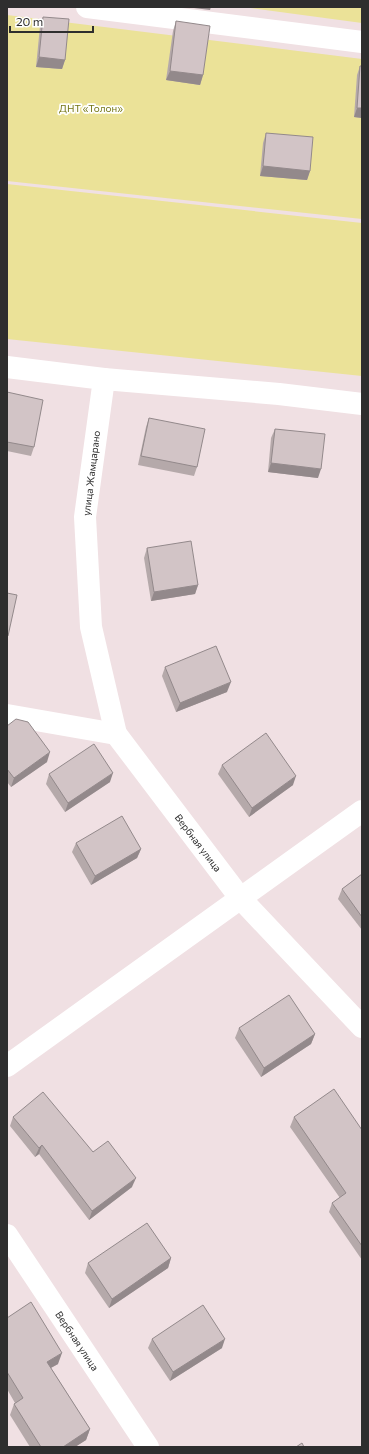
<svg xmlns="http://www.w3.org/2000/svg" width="369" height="1454" viewBox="0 0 369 1454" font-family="Commissioner,sans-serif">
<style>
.green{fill:#ebe298}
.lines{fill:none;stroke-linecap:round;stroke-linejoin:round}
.minor{stroke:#fff;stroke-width:22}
.wall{fill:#b5a9aa}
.shaded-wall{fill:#93898b}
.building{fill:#d2c4c6;stroke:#93898b}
.labels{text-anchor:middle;stroke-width:3.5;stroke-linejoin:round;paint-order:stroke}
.park-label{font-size:10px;fill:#737514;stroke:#fff}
.street-label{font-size:10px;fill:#2e2e2e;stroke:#fff}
</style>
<rect width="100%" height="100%" fill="#f0e0e3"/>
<!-- green -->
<g class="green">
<polygon points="243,7 362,7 362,23"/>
<polygon points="7,15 362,59 362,219 7,181"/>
<polygon points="7,184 362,223 362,376 7,339"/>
</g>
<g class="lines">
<!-- minor -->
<g class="minor">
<polyline points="87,7 362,42"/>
<polyline points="7,367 104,379 85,517 91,627 116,734"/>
<polyline points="104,379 279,394 362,404"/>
<path id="s1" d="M7 715 116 734 241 899 362 1027"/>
<polyline points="7,1066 362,811"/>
<path id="s2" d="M7 1235 148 1447"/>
</g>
</g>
<!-- wall -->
<g class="wall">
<polygon points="43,17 65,60 62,69 36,67 40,26"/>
<polygon points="176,21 203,75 200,85 166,80 173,31"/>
<polygon points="360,66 362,118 354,117 357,75"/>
<polygon points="266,133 310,171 307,180 260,176 263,143"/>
<polygon points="7,392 34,447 31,456 7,451"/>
<polygon points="149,418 197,467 194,476 138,465 146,427"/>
<polygon points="275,429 318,478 268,472 271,438"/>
<polygon points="147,548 198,585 195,594 151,601 144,558"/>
<polygon points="165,667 227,692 176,712 162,676"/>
<polygon points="7,726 47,762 11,787 7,782"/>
<polygon points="222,765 293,785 249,817 218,774"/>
<polygon points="49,774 110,782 65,812 46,784"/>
<polygon points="76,843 141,849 137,858 91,885 72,852"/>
<polygon points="362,874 362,930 338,899 342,889"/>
<polygon points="239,1028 315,1034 311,1044 261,1077 235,1038"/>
<polygon points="13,1117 93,1152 132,1187 89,1220 39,1154 35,1157 10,1126"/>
<polygon points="294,1117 362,1130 362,1260 329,1212 332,1203 340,1198 290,1127"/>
<polygon points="171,1258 168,1268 109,1308 85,1273 88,1263"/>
<polygon points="7,1318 58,1364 51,1368 90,1429 86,1440 75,1447 30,1447 10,1415 14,1404 15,1403 7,1389"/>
<polygon points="152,1339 222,1348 170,1381 148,1348"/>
</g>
<!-- shaded-wall -->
<g class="shaded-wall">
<polygon points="186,7 211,7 210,10"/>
<polygon points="39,57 65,60 62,69 36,67"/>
<polygon points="170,71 203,75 200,85 166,80"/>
<polygon points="357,108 362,108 362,118 354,117"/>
<polygon points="263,166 310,171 307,180 260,176"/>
<polygon points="271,463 321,469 318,478 268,472"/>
<polygon points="198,585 195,594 151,601 154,592"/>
<polygon points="231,682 227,692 176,712 180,703"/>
<polygon points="50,752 47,762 11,787 14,778"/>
<polygon points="113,773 110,782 65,812 68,803"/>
<polygon points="296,776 293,785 249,817 252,808"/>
<polygon points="141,849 137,858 91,885 95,876"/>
<polygon points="315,1034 311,1044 261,1077 264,1068"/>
<polygon points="42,1145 39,1154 35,1157 39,1148"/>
<polygon points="136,1178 132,1187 89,1220 92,1211"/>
<polygon points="171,1258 168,1268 109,1308 112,1299"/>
<polygon points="225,1339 222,1348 170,1381 173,1372"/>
<polygon points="62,1353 58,1364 43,1372 47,1362"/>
<polygon points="90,1429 86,1440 75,1447 63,1447"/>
</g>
<!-- building -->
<g class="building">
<polygon points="43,17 69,19 65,60 39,57"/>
<polygon points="176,21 210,26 203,75 170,71"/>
<polygon points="360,66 362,66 362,108 357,108"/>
<polygon points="266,133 313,137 310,171 263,166"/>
<polygon points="7,392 43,400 34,447 7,442"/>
<polygon points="149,418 205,429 197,467 141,456"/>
<polygon points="275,429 325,434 321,469 271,463"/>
<polygon points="191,541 198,585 154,592 147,548"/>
<polygon points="7,593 17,595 8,636 7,636"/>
<polygon points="216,646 231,682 180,703 165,667"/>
<polygon points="16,719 28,722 50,752 14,778 7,769 7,726"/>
<polygon points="266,733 296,776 252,808 222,765"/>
<polygon points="94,744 113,773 68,803 49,774"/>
<polygon points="122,816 141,849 95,876 76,843"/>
<polygon points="362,874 362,917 342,889"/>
<polygon points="289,995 315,1034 264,1068 239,1028"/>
<polygon points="334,1089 362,1130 362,1246 332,1203 346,1193 294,1117"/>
<polygon points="43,1092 93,1152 108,1141 136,1178 92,1211 42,1145 39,1148 13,1117"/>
<polygon points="147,1223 171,1258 112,1299 88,1263"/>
<polygon points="31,1302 62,1353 47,1362 90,1429 63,1447 41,1447 14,1404 23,1398 7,1372 7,1318"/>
<polygon points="203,1305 225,1339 173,1372 152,1339"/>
<polygon points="302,1443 304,1447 296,1447"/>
</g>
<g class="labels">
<!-- park labels -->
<g class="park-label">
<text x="91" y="112">ДНТ «Толон»</text>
</g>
<!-- street labels -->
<g class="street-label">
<text transform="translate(91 473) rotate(-83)" y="4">улица Жамцарано</text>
<text dy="4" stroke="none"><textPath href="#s1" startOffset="247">Вербная улица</textPath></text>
<text dy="4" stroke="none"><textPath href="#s2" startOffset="127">Вербная улица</textPath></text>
</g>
</g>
<!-- border -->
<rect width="369" height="1454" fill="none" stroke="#2e2e2e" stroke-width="16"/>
<!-- scale -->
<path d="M10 26v6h83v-6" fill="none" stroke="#2e2e2e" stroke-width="2"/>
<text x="16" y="26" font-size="12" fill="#2e2e2e" stroke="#ffffff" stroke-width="3" paint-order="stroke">20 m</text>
</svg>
